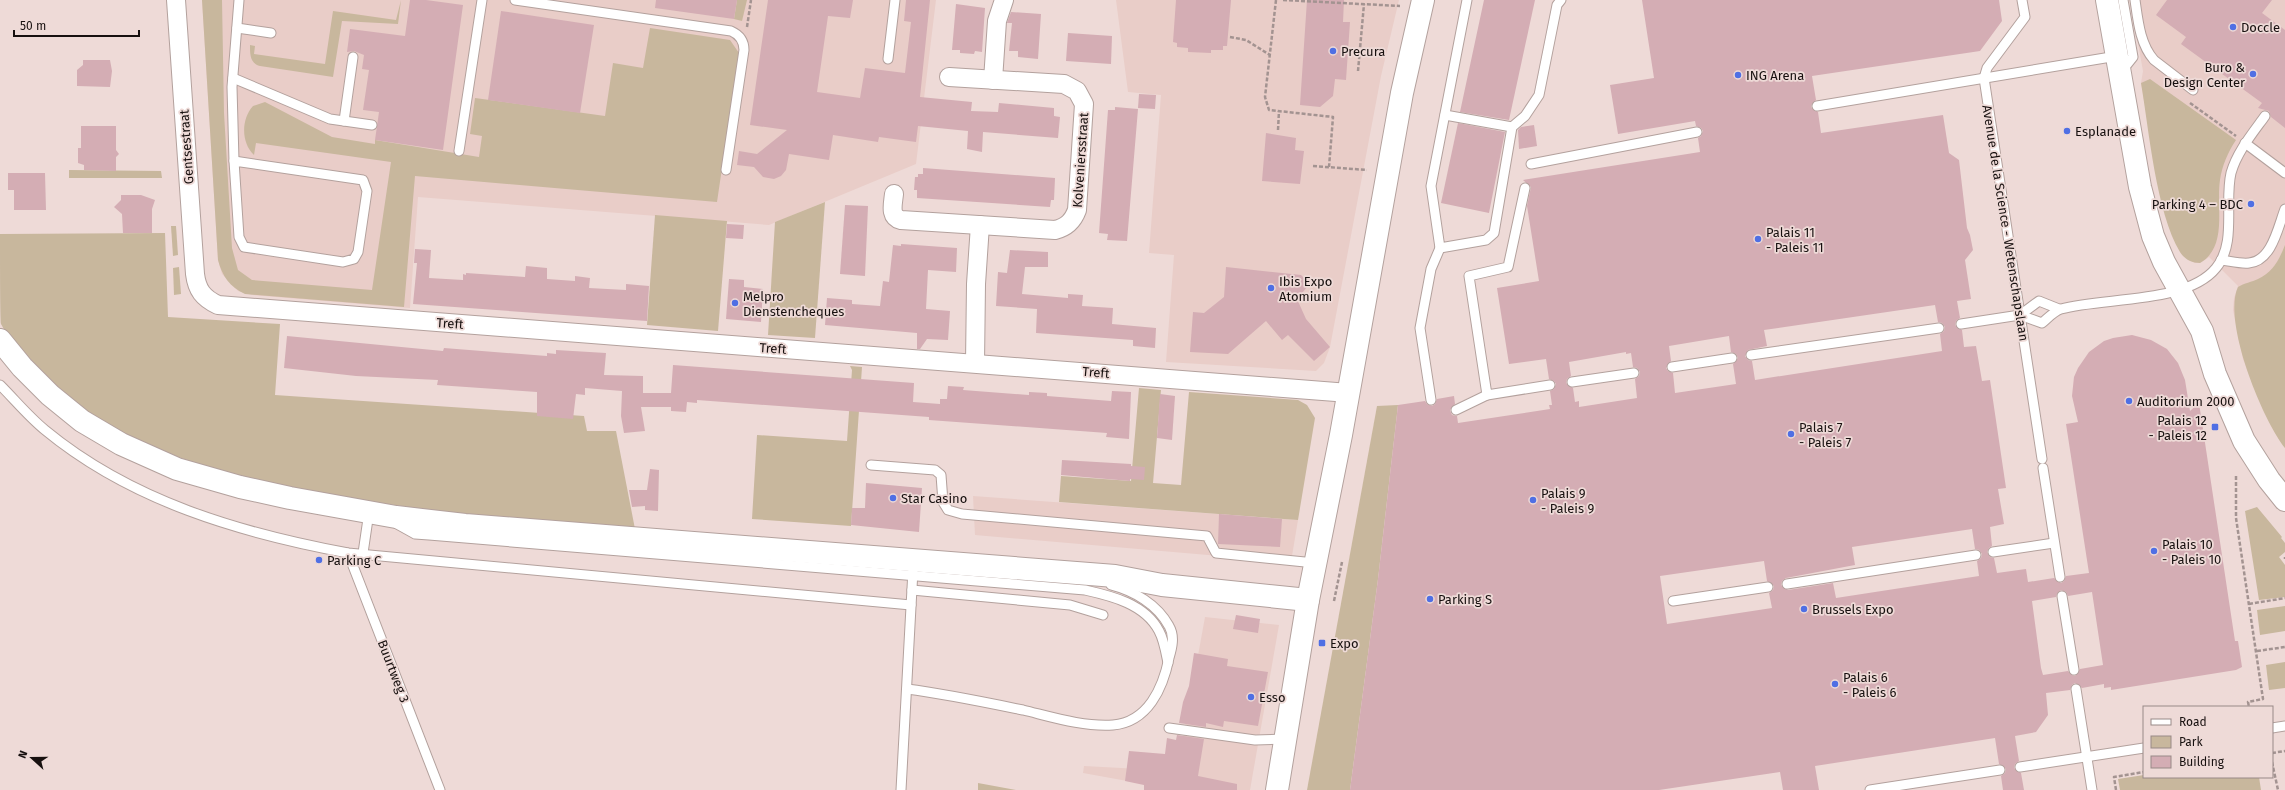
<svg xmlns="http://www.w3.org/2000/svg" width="2285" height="790" viewBox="0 0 2285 790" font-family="'Fira Sans',sans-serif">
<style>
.built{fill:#e9cdc8}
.green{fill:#c8b79d}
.building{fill:#d4adb4;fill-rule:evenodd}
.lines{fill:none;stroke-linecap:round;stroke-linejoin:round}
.service-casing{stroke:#b3a19d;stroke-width:11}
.minor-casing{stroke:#b3a19d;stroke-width:20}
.tertiary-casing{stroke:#b3a19d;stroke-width:24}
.secondary-casing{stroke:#b3a19d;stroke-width:24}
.motorway-casing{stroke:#b3a19d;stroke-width:24}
.path{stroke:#a39391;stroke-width:2.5;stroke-dasharray:4 2;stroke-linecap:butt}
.service{stroke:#fff;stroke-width:9}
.minor{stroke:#fff;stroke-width:18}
.tertiary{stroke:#fff;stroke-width:22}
.secondary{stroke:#fff;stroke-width:22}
.motorway{stroke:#fff;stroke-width:22}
.poi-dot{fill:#4f6fe4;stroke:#eedad7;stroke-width:1.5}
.labels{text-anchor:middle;stroke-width:3.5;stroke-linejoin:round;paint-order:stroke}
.poi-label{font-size:13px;fill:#17100f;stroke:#eedad7;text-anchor:start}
.street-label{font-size:13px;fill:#17100f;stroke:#eedad7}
</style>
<rect width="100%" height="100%" fill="#eedad7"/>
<!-- built -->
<g class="built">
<polygon points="202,0 936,0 916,164 769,225 418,197 410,308 252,295 238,291 222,274 218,260"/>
<polygon points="1116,0 1399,0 1381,76 1330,347 1324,363 1316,371 1166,362 1174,255 1149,253 1161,95 1128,92"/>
<polygon points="2130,0 2285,0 2285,448 2278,438 2262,406 2243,359 2233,310 2234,298 2238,286 2209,257 2200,263 2195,263 2185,257 2180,252 2167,219 2162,203 2141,83 2143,71"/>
<polygon points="973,496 1298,520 1291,562 975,535"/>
<polygon points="1205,617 1279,625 1250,790 1177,790 1083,773 1084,766 1177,771"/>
</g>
<!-- green -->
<g class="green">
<path d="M202 0H222L224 113 232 248 238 270 252 280 372 290 391 162 256 143 254 155C241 143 241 119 253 106L265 102 332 137 375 144V140L479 157 482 136 470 134 475 98 605 116 613 63 643 68 650 28 730 40 739 53 717 202 415 176 404 307 245 294C230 287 222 276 218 260Z"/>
<path d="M401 0 398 24 342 21 333 77 260 66C250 63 250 55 250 45L255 46 254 54 325 64 333 11 396 20Z"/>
<polygon points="737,0 747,0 742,21 734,19"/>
<path d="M2150 79 2236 140C2228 152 2222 166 2220 180 2216 207 2228 247 2200 263 2192 263 2184 259 2180 252 2156 212 2149 130 2141 83Z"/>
<polygon points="69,170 161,171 162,178 69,178"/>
<polygon points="825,202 815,338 768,335 775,222"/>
<polygon points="655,215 727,221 718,331 647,325"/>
<polygon points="171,226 176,226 178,255 173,256"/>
<path d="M165 233 168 317 280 324 275 395 584 416 587 431H616L635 529C535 521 435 513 336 496 227 477 110 449 33 364 23 352 8 338 1 324 0 317 0 248 0 234Z"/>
<path d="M2285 245V448C2262 419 2222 321 2238 287 2244 283 2252 282 2258 279 2273 272 2279 260 2285 245Z"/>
<polygon points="179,267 181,294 174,295 173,268"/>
<polygon points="850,366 862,367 851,526 752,519 757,435 847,441 852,370"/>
<polygon points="1139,388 1161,390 1153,483 1181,485 1189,392 1298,400 1307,405 1315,418 1298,520 1059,502 1061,476 1131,481"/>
<polygon points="1398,405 1378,579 1350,790 1307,790 1377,406"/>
<polygon points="2257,507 2282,537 2281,538 2285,543 2285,552 2279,557 2285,565 2285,597 2259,600 2245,511"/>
<polygon points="2285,606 2285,631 2260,635 2257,610"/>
<polygon points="2285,662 2285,688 2269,690 2266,665"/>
<polygon points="2144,775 2144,777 2259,777 2261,790 2120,790 2118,779"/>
<polygon points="978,783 1016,790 978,790"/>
</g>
<!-- building -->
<g class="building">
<polygon points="410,0 426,0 463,5 443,150 375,140 379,112 363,110 369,70 362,69 364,55 354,51 347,52 350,29 405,36"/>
<polygon points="656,0 737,0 734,19 655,8"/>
<polygon points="768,0 853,0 850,18 828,16 817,92 860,98 865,68 905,73 911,22 904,21 906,0 930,0 920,97 972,102 971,111 998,112 999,103 1054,108 1054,116 1060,117 1058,138 983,132 982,152 967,149 968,131 918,126 916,142 879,137 878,142 833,135 829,160 789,154 786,170 781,176 774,179 763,177 754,167 737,165 739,151 757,154 787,130 750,125"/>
<polygon points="1176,0 1231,0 1227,46 1223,46 1223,50 1211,50 1211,53 1188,52 1188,48 1177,47 1177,43 1173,42"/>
<polygon points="1307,0 1344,0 1343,22 1350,22 1346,80 1335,79 1333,96 1320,107 1300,105"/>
<polygon points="1484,0 1535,0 1509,120 1460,112"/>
<path d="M1642 0H1999L2002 21 1980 51 1812 76 1816 100 1812 104 1811 107 1818 112 1821 133 1943 115 1949 153 1959 160 1967 228 1970 235 1973 250 1965 260 1971 299 1957 301 1960 318 1956 321 1955 325 1962 330 1964 347 1976 346 1982 381 1990 380 2006 488 1998 489 2004 524 1990 527 1992 546 1989 548 1987 552 1990 557 1994 558 1997 573 2026 569 2028 582 2054 578 2061 583 2064 581 2066 576 2089 573 2066 424 2078 422 2072 396 2074 377 2078 368 2089 352 2104 341 2113 338 2132 335 2151 340 2167 349 2178 363 2185 380 2190 411 2199 403 2235 641H2238L2242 667 2236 670 2111 690V687L2104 688V684L2082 688 2075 683 2072 685 2070 690 2046 693 2048 715 2036 732 2015 736 2019 761 2015 764 2014 768 2021 773 2024 790H2003L2001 776 2005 773 2006 769 1999 764 1995 738 1815 766 1819 790H1783L1780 772 1659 790H1350L1378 579 1398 405 1425 401 1427 404 1432 406 1435 404 1437 399 1454 396 1455 404 1450 410 1452 415 1457 416 1458 423 1550 409 1549 405H1552L1550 391 1554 389 1556 384 1554 381 1549 379 1546 359 1509 364 1497 288 1539 281 1527 206 1531 187 1523 180 1700 152 1698 138 1701 136 1703 131 1701 128 1696 126 1695 121 1618 134 1610 85 1654 78ZM1935 305 1938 322 1942 323 1945 327 1944 331 1940 334 1942 351 1755 380 1752 361 1748 360 1745 356 1748 350 1767 346 1764 330ZM1729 336 1731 352 1736 354 1738 358 1733 364 1736 384 1675 393 1673 373 1668 371 1666 368 1671 361 1669 346ZM1626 352V354L1631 353 1633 367 1637 368 1640 372 1639 376 1635 379 1637 398 1579 407V401L1575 402 1573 388 1566 383 1567 379 1571 376 1569 362ZM1972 529 1975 549 1979 550 1982 554 1981 558 1977 561 1979 576 1836 598 1833 583 1788 590 1781 585 1782 581 1786 578 1855 565 1852 547ZM1764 561 1767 581 1774 586 1773 590 1769 593 1772 608 1667 624 1660 576ZM2061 590 2066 592 2068 596 2092 592 2103 665 2080 669 2075 676 2072 675 2068 671 2043 675 2041 668 2032 601 2056 597 2057 594Z"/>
<polygon points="2167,0 2272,0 2262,13 2285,30 2285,128 2271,117 2269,111 2258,108 2262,103 2181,44 2186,37 2156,15"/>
<polygon points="956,4 985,8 982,52 975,51 974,54 960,53 960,50 952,50"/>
<polygon points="501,11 594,25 580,113 488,100"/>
<polygon points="1011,12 1041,14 1038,59 1018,57 1018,51 1009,51 1012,23 1007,23"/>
<polygon points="1068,33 1112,36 1111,64 1066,61"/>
<polygon points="83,60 110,60 112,71 110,87 77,86 77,70 83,65"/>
<polygon points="1139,94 1156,95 1155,109 1138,108"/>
<polygon points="1115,107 1138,109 1127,241 1107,240 1108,234 1099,233 1108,110 1115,110"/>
<polygon points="1458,123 1505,132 1489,213 1441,203"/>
<polygon points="1534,125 1537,146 1519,149 1518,130 1521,127"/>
<polygon points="81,126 116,126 116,150 119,154 116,157 116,171 84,170 84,165 78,163 78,148 81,148"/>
<polygon points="1266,133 1296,138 1295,150 1304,151 1300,184 1262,181"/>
<polygon points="923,168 1055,178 1054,200 1051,200 1050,207 917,198 917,190 914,190 915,177 918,177 918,174 923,174"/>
<polygon points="8,173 45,173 46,210 14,210 14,190 8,190"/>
<polygon points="121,195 141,195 155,200 152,209 152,233 123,233 122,214 114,207 121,200"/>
<polygon points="845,205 868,206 865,276 840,274"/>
<polygon points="727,224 744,225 743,239 726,238"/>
<polygon points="901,244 957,248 956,272 928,270 926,309 950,311 948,340 927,339 920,349 917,349 917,333 825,325 827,298 852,300 852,304 880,306 883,281 889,282 893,245 901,246"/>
<polygon points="415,249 431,250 429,278 463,280 463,274 466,275 466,273 525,277 526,266 547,268 547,279 575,281 575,276 590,278 589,288 626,290 626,284 649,286 647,321 413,304 417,263 414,263"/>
<polygon points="1010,250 1048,252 1048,267 1025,267 1022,294 1068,298 1068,294 1083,295 1082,306 1113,308 1112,324 1156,328 1155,348 1133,346 1133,340 1036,333 1037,309 996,306 998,272 1007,273"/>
<polygon points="1226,267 1301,275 1306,280 1308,286 1297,299 1306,319 1330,347 1314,361 1288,335 1282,340 1266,321 1228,354 1190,352 1193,312 1204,313 1224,297"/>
<polygon points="729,279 744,280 744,287 763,289 761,322 726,319"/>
<polygon points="287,336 443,351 444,348 547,356 547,353 556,354 556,350 606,353 604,375 643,376 643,393 671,393 673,365 914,383 913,402 940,404 940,399 947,399 948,386 964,387 963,390 1029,395 1029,392 1047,393 1047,396 1111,401 1112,391 1131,392 1129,439 1106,437 1107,433 929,420 929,417 697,400 697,403 687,402 686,412 671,411 671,407 641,407 645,431 624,433 621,416 622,391 585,388 585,395 576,394 573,419 537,416 537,392 437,385 438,380 356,376 284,368"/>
<polygon points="1160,394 1175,396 1172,440 1157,438"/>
<polygon points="1062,460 1131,464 1131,466 1145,467 1144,480 1130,479 1130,481 1061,475"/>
<polygon points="650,469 659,470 658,511 645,510 645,506 632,507 629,490 647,490"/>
<polygon points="866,483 922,488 919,532 851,525 852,508 865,508"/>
<polygon points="1219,514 1282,519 1280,547 1218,544"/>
<polygon points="1236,615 1260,619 1258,633 1233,629"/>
<polygon points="1194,653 1228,659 1227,666 1268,672 1258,726 1224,721 1223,727 1206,723 1206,727 1179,723 1183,702 1189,686"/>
<polygon points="1177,735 1204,739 1198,776 1237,784 1237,790 1144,790 1144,785 1125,781 1129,751 1165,754 1167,738 1176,740"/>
</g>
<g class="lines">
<!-- service casing -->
<g class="service-casing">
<g id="service">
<path d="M515 0 731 31C740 35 744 41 744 50L726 170"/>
<polyline points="1467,0 1431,186 1440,248 1486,240 1494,233 1512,127 1525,116 1539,95 1557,5 1561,0"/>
<polyline points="2022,0 2025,17 1987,68 1984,78 2042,459"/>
<path d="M2135 0C2138 21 2140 44 2154 60L2193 90"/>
<polyline points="237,28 271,33"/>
<polyline points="888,59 895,0"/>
<polyline points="2121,72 2133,57 2123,0"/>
<polyline points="233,78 330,119 372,125"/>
<polyline points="1817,106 2117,56"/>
<polyline points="1445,115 1512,127"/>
<polyline points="344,121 353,57"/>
<polyline points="2245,143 2285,173"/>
<polyline points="459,151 482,0"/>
<polygon points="234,161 363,180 367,191 358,252 354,259 343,262 244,247 239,237"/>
<polyline points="234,161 232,87 239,0"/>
<polyline points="1531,164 1697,132"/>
<polyline points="1525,188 1508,267 1469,276 1487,395 1550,385"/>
<path d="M2221 260C2230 261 2240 264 2249 263 2272 261 2278 227 2285 209"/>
<path d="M2020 315 2042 323C2047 319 2054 311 2061 309 2104 297 2187 304 2216 268 2237 243 2224 203 2231 173 2237 152 2252 134 2265 116"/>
<polyline points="1961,324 2020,315 2039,301 2059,309"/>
<polyline points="1751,355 1939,328"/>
<polyline points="1672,367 1732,358"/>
<polyline points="1572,382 1634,373"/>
<path d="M0 385C15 400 29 417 45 430 131 501 240 533 348 553L911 605"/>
<polyline points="1431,400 1420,328 1431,269 1440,248"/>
<polyline points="1456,410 1487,395"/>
<polyline points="871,465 935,470 941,475 943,502 948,510 962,514 1207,536 1216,553 1315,563"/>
<polyline points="2043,468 2060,577"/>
<path d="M397 524 415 534 429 535 1085 590C1112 596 1145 604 1159 631 1164 640 1166 653 1168 663"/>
<polyline points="1993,552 2054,543"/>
<polyline points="348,553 440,790"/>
<polyline points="363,553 369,512"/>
<polyline points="1787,584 1976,555"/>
<polyline points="912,590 1070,605 1103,615"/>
<polyline points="2062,596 2074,670"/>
<polyline points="1673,601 1768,587"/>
<path d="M907 689C946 694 984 702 1023 710 1052 717 1083 727 1113 725 1148 722 1163 688 1169 658 1172 648 1175 636 1169 626 1157 604 1134 591 1111 585"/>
<polyline points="2076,689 2092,790"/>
<polyline points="1169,728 1255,740 1286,739"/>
<polyline points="2272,728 2285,726"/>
<polyline points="2020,767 2144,748"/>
<polyline points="901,790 913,570"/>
<polyline points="1870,790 2000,770"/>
</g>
</g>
<!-- minor casing -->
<g class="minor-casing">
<g id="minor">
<path d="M176 0 195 274C197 290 203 298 218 305L1349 393"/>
<polyline points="993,80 997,21 1004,0"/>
<path d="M894 194C893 204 889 217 901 220L1055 230C1067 227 1073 221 1077 210L1084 104 1077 91 1064 84 949 77"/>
<polyline points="975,363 976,284 980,225"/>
</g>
</g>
<!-- tertiary casing -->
<g class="tertiary-casing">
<polyline id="tertiary" points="2107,0 2140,187 2153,236 2164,262 2202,331 2215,374 2244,441 2269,480 2285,500"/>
</g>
<!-- secondary casing -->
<g class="secondary-casing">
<polyline id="secondary" points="1277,790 1308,600 1341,435 1402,93 1423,0"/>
</g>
<!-- motorway casing -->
<g class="motorway-casing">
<polyline id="motorway" points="0,340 22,367 50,395 82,421 121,444 177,469 240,487 290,498 396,517 465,525 1115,576 1162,585 1308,600"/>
</g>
<!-- path -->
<g class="path">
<polyline points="1276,0 1265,97 1269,110 1333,117 1329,167"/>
<polyline points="1283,0 1400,6"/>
<polyline points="747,27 751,0"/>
<polyline points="1230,37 1246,40 1270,55"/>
<polyline points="1358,71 1364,4"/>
<polyline points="2190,103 2236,136"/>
<polyline points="1278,130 1279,111"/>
<polyline points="1313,166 1367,170"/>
<polyline points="2236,476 2236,518 2263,699 2248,702 2249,707"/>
<polyline points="2285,557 2285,559"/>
<polyline points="1334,601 1342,562"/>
<polyline points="2249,604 2285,598"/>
<polyline points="2257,651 2285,647"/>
<polyline points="2272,753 2285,751"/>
<polyline points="2272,762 2278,790"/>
<polyline points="2116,790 2114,777 2144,772"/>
</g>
<!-- service -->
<use href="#service" class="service"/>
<!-- minor -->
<use href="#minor" class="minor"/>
<!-- tertiary -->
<use href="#tertiary" class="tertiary"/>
<!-- secondary -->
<use href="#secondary" class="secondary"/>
<!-- motorway -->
<use href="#motorway" class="motorway"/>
</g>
<!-- markers -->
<g class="poi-dot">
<circle cx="2233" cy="27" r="4"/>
<circle cx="1333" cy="51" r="4"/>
<circle cx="2253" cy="74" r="4"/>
<circle cx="1738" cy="75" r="4"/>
<circle cx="2067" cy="131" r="4"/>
<circle cx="2251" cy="204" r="4"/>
<circle cx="1758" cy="239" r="4"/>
<circle cx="1271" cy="288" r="4"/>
<circle cx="735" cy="303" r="4"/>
<circle cx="2129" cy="401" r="4"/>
<rect x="2211" y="423" width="8" height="8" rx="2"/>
<circle cx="1791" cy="434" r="4"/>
<circle cx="893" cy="498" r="4"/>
<circle cx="1533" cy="500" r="4"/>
<circle cx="2154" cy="551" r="4"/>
<circle cx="319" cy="560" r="4"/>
<circle cx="1430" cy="599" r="4"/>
<circle cx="1804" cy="609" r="4"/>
<rect x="1318" y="639" width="8" height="8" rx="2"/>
<circle cx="1835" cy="684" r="4"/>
<circle cx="1251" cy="697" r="4"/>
</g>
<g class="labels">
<!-- poi labels -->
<g class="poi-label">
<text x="2241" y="32">Doccle</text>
<text x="1341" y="56">Precura</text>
<text x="2245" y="72" text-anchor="end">Buro &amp;<tspan x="2245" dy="15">Design Center</tspan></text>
<text x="1746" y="80">ING Arena</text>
<text x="2075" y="136">Esplanade</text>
<text x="2243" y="209" text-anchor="end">Parking 4 – BDC</text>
<text x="1766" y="237">Palais 11<tspan x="1766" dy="15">- Paleis 11</tspan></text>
<text x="1279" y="286">Ibis Expo<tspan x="1279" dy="15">Atomium</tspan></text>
<text x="743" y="301">Melpro<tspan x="743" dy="15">Dienstencheques</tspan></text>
<text x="2137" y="406">Auditorium 2000</text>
<text x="2207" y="425" text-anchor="end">Palais 12<tspan x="2207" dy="15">- Paleis 12</tspan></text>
<text x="1799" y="432">Palais 7<tspan x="1799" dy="15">- Paleis 7</tspan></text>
<text x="1541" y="498">Palais 9<tspan x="1541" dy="15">- Paleis 9</tspan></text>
<text x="901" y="503">Star Casino</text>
<text x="2162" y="549">Palais 10<tspan x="2162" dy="15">- Paleis 10</tspan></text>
<text x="327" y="565">Parking C</text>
<text x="1438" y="604">Parking S</text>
<text x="1812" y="614">Brussels Expo</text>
<text x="1330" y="648">Expo</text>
<text x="1843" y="682">Palais 6<tspan x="1843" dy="15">- Paleis 6</tspan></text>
<text x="1259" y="702">Esso</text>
</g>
<!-- street labels -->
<g class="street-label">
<text transform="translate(186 147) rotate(-94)" y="5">Gentsestraat</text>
<text transform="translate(1080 160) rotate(-86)" y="5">Kolveniersstraat</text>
<text transform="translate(2006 223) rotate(81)" y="5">Avenue de la Science - Wetenschapslaan</text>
<text transform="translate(450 323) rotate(4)" y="5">Treft</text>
<text transform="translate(773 348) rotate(4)" y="5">Treft</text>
<text transform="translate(1096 372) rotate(5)" y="5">Treft</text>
<text transform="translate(394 671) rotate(69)" y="5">Buurtweg 3</text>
</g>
</g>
<!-- legend -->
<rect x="2143" y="706" width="130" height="72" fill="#eedad7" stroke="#988987"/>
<rect x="2151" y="719" width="20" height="6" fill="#ffffff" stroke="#988987"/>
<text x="2179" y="726" font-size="12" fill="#17100f">Road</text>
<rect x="2151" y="736" width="20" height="12" fill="#c8b79d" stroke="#988987"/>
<text x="2179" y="746" font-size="12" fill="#17100f">Park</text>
<rect x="2151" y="756" width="20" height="12" fill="#d4adb4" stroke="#988987"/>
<text x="2179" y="766" font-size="12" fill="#17100f">Building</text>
<!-- north arrow -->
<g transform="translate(32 758) rotate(291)" stroke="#eedad7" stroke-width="3" paint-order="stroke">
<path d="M0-3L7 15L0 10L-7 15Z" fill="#17100f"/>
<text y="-6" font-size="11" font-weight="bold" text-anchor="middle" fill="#17100f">N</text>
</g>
<!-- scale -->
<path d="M14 30v6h125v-6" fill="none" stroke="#17100f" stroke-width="2"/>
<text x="20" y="30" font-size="12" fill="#17100f" stroke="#eedad7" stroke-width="3" paint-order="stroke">50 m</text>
</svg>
